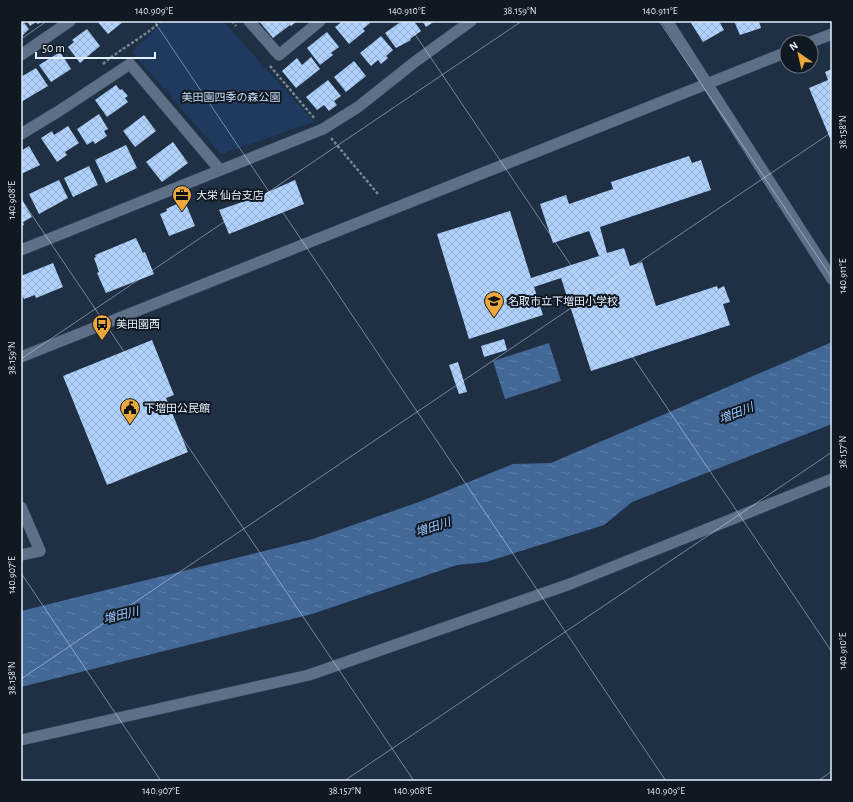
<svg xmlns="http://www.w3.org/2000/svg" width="853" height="802" viewBox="0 0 853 802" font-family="'Alegreya Sans','Noto Sans JP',sans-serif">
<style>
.park{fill:#1e3b5f}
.water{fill:url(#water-ripples)}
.building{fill:url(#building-cross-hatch)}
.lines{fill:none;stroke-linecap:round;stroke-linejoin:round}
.minor-casing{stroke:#3d4b5e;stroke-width:12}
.tertiary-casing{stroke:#3d4b5e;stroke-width:12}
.path{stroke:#778597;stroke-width:2.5;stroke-dasharray:3 2;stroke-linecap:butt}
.minor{stroke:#5d7088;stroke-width:11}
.tertiary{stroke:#5d7088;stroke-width:11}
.ticks{fill:none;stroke:#e5f0fe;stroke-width:1;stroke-opacity:0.45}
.labels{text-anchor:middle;stroke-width:4;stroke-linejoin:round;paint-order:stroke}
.park-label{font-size:11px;fill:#c7defb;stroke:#101821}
.poi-label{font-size:11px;fill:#e5f0fe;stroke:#101821;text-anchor:start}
.water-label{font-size:12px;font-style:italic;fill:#99c6ff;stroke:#101821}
.neatline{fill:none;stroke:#e5f0fe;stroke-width:1.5}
.ticks-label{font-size:10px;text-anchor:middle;fill:#e5f0fe}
</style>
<defs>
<pattern id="water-ripples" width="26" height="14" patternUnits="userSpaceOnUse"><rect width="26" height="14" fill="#426898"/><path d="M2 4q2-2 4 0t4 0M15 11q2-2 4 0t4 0" fill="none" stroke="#5d7ea7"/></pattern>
<pattern id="building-cross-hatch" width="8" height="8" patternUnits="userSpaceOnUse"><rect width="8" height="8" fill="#afd1fc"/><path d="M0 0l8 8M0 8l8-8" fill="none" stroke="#94afd0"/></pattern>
</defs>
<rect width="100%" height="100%" fill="#1f3045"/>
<!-- park -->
<polygon class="park" points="164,21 223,21 314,122 221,154 132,52"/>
<!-- water -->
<g class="water">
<polygon points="832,342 832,424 632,502 604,525 486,562 457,565 312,614 21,687 21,611 313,539 419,502 513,464 551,463"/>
<polygon points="549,343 561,381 505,399 493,361"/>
</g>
<!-- building -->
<g class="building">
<polygon points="21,21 23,21 29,29 21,37"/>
<polygon points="27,21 42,21 38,24 36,22 30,26"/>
<polygon points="97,21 124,21 108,34"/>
<polygon points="259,21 297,21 291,26 290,25 273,38"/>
<polygon points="343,21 369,21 370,23 363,29 365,31 349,44 335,27"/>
<polygon points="402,21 414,21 421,31 410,39 411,40 396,48 385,33"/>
<polygon points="422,21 435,21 426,27"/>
<polygon points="695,21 719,21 724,30 703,42 691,23"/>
<polygon points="734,21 759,21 761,28 740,35"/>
<polygon points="87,29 100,46 80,63 68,47 74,42 72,40"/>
<polygon points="327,32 339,47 331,53 333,55 320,65 307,48"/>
<polygon points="381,36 393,50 386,56 388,58 381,64 378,60 371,66 360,53"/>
<polygon points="60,52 71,69 51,82 39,65"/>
<polygon points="311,57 320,69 296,88 282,71 297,58 302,65"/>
<polygon points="354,61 366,76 346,92 334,77"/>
<polygon points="36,68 48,86 21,102 21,77"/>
<polygon points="832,69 832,143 809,88 828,80 825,72"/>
<polygon points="328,80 341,96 334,101 337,105 329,111 324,105 317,110 306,97"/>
<polygon points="116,85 120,90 122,89 128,96 125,98 128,102 107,117 95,100"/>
<polygon points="99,114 108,129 104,131 107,136 95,144 93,141 87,145 77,129"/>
<polygon points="144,115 156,131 135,147 123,131"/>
<polygon points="68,126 79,143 65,152 67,155 57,162 41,138 52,131 54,135"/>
<polygon points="173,142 188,163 162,182 146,162"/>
<polygon points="126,145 137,168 106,183 95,160"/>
<polygon points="29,146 40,165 21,174 21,151"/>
<polygon points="689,156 692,163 701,160 711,190 600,227 607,253 624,248 630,266 642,262 656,306 717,286 718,289 724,286 730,302 723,304 730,325 591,371 561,278 534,287 543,315 469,339 437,234 510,211 531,278 599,256 589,231 553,243 540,204 566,195 569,204 613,189 611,182"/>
<polygon points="89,166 98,185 73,197 64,178"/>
<polygon points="59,180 68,198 39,214 29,194"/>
<polygon points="295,180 304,204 229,234 219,210 254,198 252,194 257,192 259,196"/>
<polygon points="21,198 32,217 23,222 24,225 21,226"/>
<polygon points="179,203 180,206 186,204 195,226 169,236 160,214 167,211 166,209"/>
<polygon points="136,238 143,253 145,252 154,274 106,293 97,273 99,272 94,258 96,257 95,255"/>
<polygon points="53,263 63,287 36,298 35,295 24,299 21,293 21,276"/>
<polygon points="504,339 507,350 484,357 481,346"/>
<polygon points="152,340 174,395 166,398 188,452 107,485 63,376"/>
<polygon points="458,362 467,392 459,394 449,365"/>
</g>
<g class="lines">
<!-- minor casing -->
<g class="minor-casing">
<g id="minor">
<polyline points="249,21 279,55 320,21"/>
<polyline points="21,55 70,21"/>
<polyline points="21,134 59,111 130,64 220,170"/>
<polyline points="21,250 323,129 358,107 416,61 471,21"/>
<polyline points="21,507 40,551 21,555"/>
<polyline points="21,740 309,675 570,584 832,479"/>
</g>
</g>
<!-- tertiary casing -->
<g class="tertiary-casing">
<g id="tertiary">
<polyline points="667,21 832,279"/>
<polyline points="811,42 832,34"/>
<polyline points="21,357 787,52"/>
</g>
</g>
<!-- path -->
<g class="path">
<polyline points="232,21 236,26"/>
<path d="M103 64C121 48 143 38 161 21"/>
<polyline points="270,66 315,119"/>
<polyline points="331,138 378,194"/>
</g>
<!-- minor -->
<use href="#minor" class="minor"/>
<!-- tertiary -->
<use href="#tertiary" class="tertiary"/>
</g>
<!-- ticks -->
<path class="ticks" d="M154 21 666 781M406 21 832 652M659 21 832 278M21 39 47 21M21 199 414 781M21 359 522 21M21 573 161 781M21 679 832 132M344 781 832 452M818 781 832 771"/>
<!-- icons -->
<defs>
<g id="office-pin" transform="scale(1)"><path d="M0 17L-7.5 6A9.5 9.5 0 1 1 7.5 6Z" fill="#eda83b" stroke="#101821"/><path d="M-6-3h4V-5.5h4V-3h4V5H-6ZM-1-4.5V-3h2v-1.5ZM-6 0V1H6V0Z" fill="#111"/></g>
<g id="school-pin" transform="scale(1)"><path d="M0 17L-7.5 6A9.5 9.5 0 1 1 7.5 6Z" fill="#eda83b" stroke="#101821"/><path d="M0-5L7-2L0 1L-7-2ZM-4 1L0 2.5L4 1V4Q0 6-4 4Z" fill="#111"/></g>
<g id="bus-pin" transform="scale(1)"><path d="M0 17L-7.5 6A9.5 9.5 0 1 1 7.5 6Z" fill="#eda83b" stroke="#101821"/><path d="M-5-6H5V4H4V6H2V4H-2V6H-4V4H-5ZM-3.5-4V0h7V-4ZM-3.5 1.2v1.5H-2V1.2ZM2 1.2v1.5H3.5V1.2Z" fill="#111"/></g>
<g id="civic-pin" transform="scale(1)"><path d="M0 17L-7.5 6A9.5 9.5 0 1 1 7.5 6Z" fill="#eda83b" stroke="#101821"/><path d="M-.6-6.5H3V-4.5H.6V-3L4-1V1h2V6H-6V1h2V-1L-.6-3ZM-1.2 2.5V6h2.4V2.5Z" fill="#111"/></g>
</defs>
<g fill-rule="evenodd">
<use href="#office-pin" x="182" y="195"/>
<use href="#school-pin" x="494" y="301"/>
<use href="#bus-pin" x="102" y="324"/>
<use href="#civic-pin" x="130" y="408"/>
</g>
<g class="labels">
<!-- park labels -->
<g class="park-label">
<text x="231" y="101">美田園四季の森公園</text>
</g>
<!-- poi labels -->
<g class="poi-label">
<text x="196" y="199">大栄 仙台支店</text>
<text x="508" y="305">名取市立下増田小学校</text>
<text x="116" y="328">美田園西</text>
<text x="144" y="412">下増田公民館</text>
</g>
<!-- water labels -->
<g class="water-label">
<text transform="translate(736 413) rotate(-21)" y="4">増田川</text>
<text transform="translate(433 527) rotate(-18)" y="4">増田川</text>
<text transform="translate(121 615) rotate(-14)" y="4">増田川</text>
</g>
</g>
<!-- border -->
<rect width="853" height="802" fill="none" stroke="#101821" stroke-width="44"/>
<!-- north arrow -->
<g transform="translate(799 54) rotate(326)"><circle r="19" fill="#101821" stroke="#656e79"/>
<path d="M0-3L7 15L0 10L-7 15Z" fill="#eda83b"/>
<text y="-6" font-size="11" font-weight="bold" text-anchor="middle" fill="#e5f0fe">N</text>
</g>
<!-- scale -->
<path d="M36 52v6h119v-6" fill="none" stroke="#e5f0fe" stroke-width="2"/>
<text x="42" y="52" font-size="12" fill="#e5f0fe" stroke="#101821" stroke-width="3" paint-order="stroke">50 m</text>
<rect x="22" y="22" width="809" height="758" class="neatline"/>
<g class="ticks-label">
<text x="154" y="14">140.909°E</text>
<text x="407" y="14">140.910°E</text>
<text x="520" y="14">38.159°N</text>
<text x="660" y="14">140.911°E</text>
<text transform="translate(842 132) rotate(-90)" y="4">38.158°N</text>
<text transform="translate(11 200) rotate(-90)" y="4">140.908°E</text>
<text transform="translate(842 276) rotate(-90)" y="4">140.911°E</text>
<text transform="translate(11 358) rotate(-90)" y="4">38.159°N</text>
<text transform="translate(842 452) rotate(-90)" y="4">38.157°N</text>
<text transform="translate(11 575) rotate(-90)" y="4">140.907°E</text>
<text transform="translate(842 651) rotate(-90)" y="4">140.910°E</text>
<text transform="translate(11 678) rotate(-90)" y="4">38.158°N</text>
<text x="161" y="794">140.907°E</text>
<text x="345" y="794">38.157°N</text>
<text x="413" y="794">140.908°E</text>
<text x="666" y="794">140.909°E</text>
</g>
</svg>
